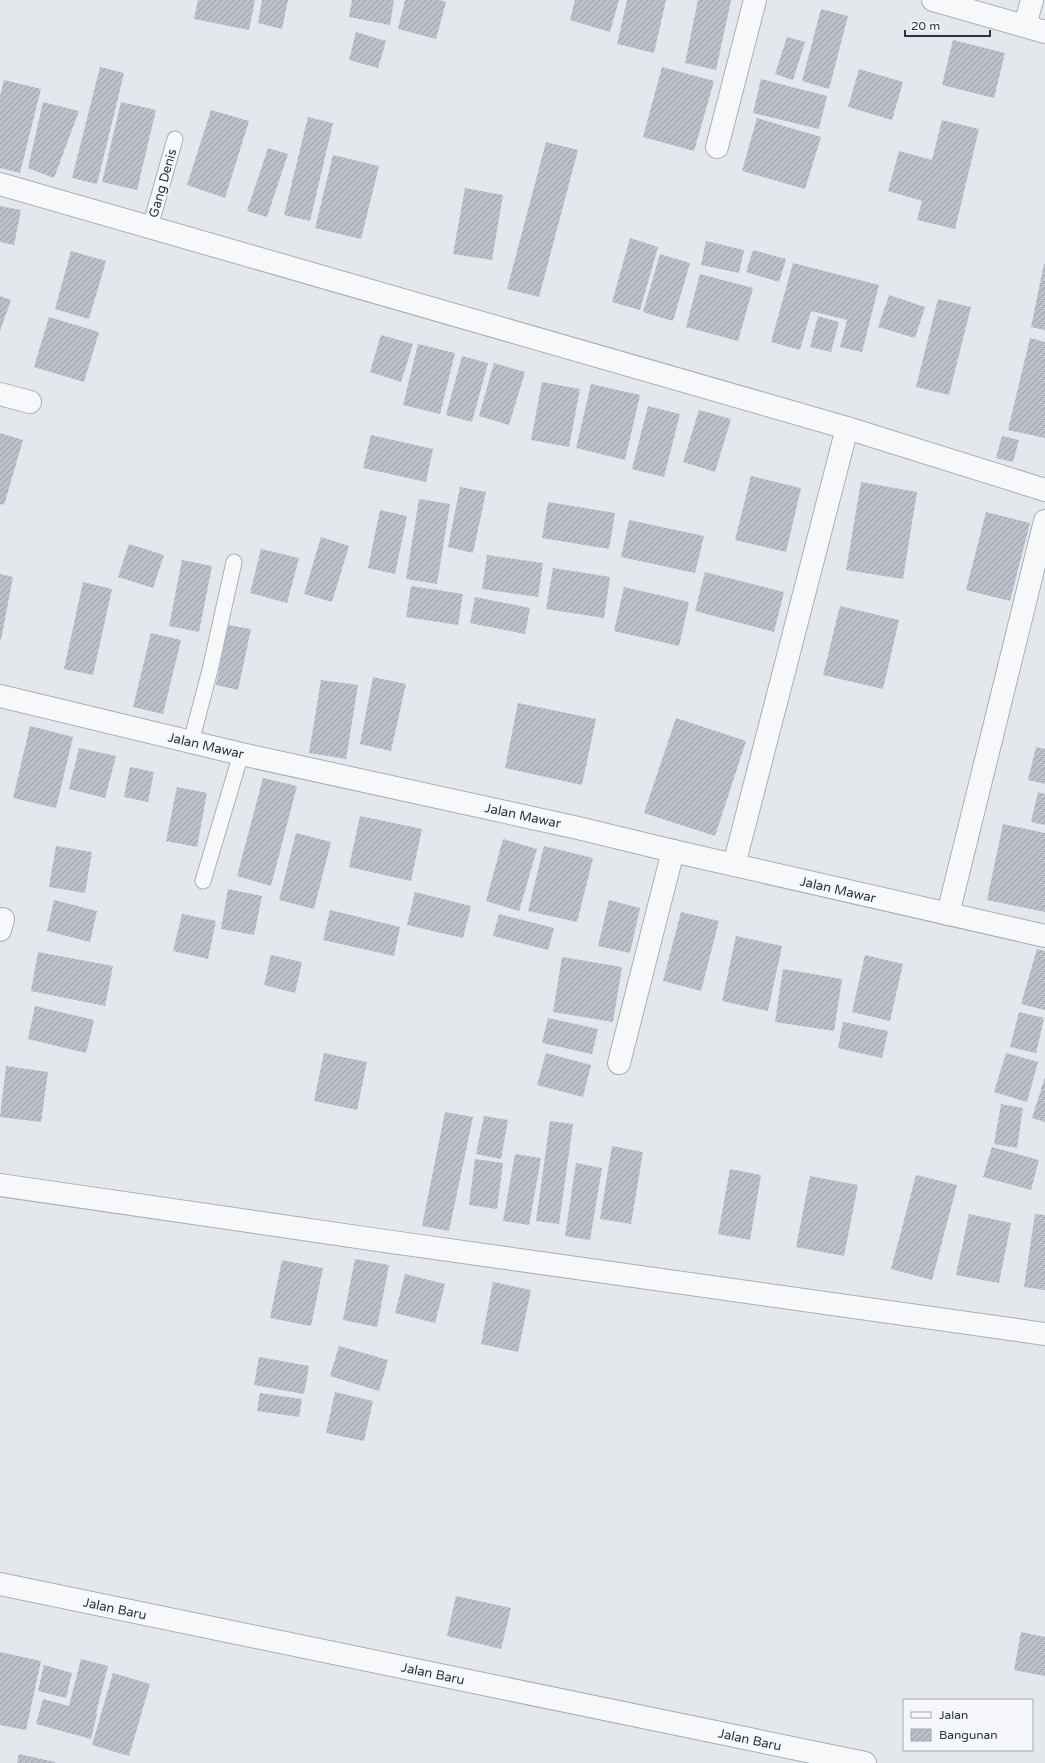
<svg xmlns="http://www.w3.org/2000/svg" width="1045" height="1763" viewBox="0 0 1045 1763" font-family="'Varela Round',sans-serif">
<style>
.building{fill:url(#building-hatch)}
.lines{fill:none;stroke-linecap:round;stroke-linejoin:round}
.lane-casing{stroke:#a9aeb7;stroke-width:17}
.street-casing{stroke:#a9aeb7;stroke-width:24}
.lane{stroke:#f7f8fa;stroke-width:15}
.street{stroke:#f7f8fa;stroke-width:22}
.labels{text-anchor:middle;stroke-width:4;stroke-linejoin:round;paint-order:stroke}
.street-label{font-size:13px;fill:#2b3445;stroke:#f4f6f9}
</style>
<defs>
<pattern id="building-hatch" width="6" height="6" patternUnits="userSpaceOnUse"><rect width="6" height="6" fill="#bbc0ca"/><path d="M-1 1l2-2M0 6l6-6M5 7l2-2" fill="none" stroke="#989da6"/></pattern>
</defs>
<rect width="100%" height="100%" fill="#e4e7ec"/>
<!-- building -->
<g class="building">
<polygon points="198,0 255,0 249,30 194,19"/>
<polygon points="262,0 288,0 282,29 258,23"/>
<polygon points="352,0 394,0 390,25 349,17"/>
<polygon points="405,0 439,0 446,2 436,39 398,29"/>
<polygon points="575,0 619,0 610,32 570,20"/>
<polygon points="627,0 666,0 654,53 617,44"/>
<polygon points="698,0 731,0 716,70 685,63"/>
<polygon points="821,9 848,16 829,89 802,81"/>
<polygon points="356,32 386,41 378,68 349,60"/>
<polygon points="787,37 805,42 793,80 775,74"/>
<polygon points="953,40 1005,53 994,98 942,85"/>
<polygon points="100,67 124,73 97,184 72,178"/>
<polygon points="662,67 714,81 694,151 643,137"/>
<polygon points="859,69 903,82 892,120 848,107"/>
<polygon points="761,79 827,96 819,129 753,113"/>
<polygon points="4,80 41,89 20,173 0,168 0,96"/>
<polygon points="43,102 79,111 54,178 28,168"/>
<polygon points="121,102 156,110 137,190 102,182"/>
<polygon points="211,110 249,121 225,198 187,185"/>
<polygon points="308,117 333,123 310,221 284,215"/>
<polygon points="757,118 821,137 805,189 742,171"/>
<polygon points="942,120 979,129 955,229 917,220 922,201 888,191 899,151 932,160"/>
<polygon points="546,142 578,150 539,297 507,289"/>
<polygon points="268,148 288,154 267,217 247,211"/>
<polygon points="333,155 379,166 361,239 315,228"/>
<polygon points="465,188 503,195 492,260 453,254"/>
<polygon points="0,206 21,210 14,245 0,242"/>
<polygon points="630,238 658,247 640,310 612,302"/>
<polygon points="706,241 744,250 739,273 701,265"/>
<polygon points="753,250 786,259 779,282 746,272"/>
<polygon points="71,251 106,261 89,319 55,309"/>
<polygon points="660,254 690,263 673,321 643,312"/>
<polygon points="793,263 879,285 862,352 840,347 847,320 811,311 800,350 771,342"/>
<polygon points="1044,264 1045,264 1045,330 1031,327"/>
<polygon points="700,274 753,288 738,341 686,327"/>
<polygon points="889,295 925,307 915,338 878,327"/>
<polygon points="0,296 11,300 0,331"/>
<polygon points="938,299 971,307 949,395 916,387"/>
<polygon points="818,316 839,322 831,352 810,347"/>
<polygon points="49,317 99,332 84,382 34,367"/>
<polygon points="381,335 413,344 401,382 370,372"/>
<polygon points="1030,338 1045,342 1045,438 1008,430"/>
<polygon points="418,344 455,353 440,414 403,405"/>
<polygon points="462,356 488,363 472,422 446,415"/>
<polygon points="494,363 525,372 509,425 479,416"/>
<polygon points="542,382 580,389 569,447 531,440"/>
<polygon points="591,384 640,395 625,460 576,448"/>
<polygon points="648,406 680,414 664,477 632,469"/>
<polygon points="699,410 731,419 715,472 683,462"/>
<polygon points="0,433 23,440 4,505 0,504"/>
<polygon points="371,435 433,449 426,482 363,468"/>
<polygon points="1002,436 1019,440 1013,462 996,458"/>
<polygon points="751,476 801,488 786,552 735,540"/>
<polygon points="861,482 917,492 903,579 846,570"/>
<polygon points="460,487 486,492 473,553 448,547"/>
<polygon points="419,499 450,504 437,584 406,579"/>
<polygon points="548,502 615,513 609,549 542,538"/>
<polygon points="380,510 407,516 395,574 368,568"/>
<polygon points="986,512 1030,523 1010,601 966,590"/>
<polygon points="629,520 704,536 695,573 621,557"/>
<polygon points="321,537 349,546 332,602 304,594"/>
<polygon points="129,544 164,555 153,588 118,577"/>
<polygon points="261,549 299,558 287,603 250,593"/>
<polygon points="487,555 543,563 538,597 482,589"/>
<polygon points="182,560 212,566 199,632 169,626"/>
<polygon points="553,568 610,577 604,618 546,609"/>
<polygon points="705,572 784,592 774,632 695,611"/>
<polygon points="0,574 13,577 1,640 0,640"/>
<polygon points="83,582 112,589 93,675 64,669"/>
<polygon points="411,586 463,594 458,625 406,617"/>
<polygon points="624,587 689,602 679,646 614,631"/>
<polygon points="475,597 530,608 525,634 470,623"/>
<polygon points="840,606 899,620 883,689 823,675"/>
<polygon points="228,625 251,629 238,690 216,685"/>
<polygon points="151,633 181,640 163,714 133,707"/>
<polygon points="373,677 406,684 391,751 360,744"/>
<polygon points="321,680 358,685 346,759 309,753"/>
<polygon points="518,703 596,719 582,785 505,768"/>
<polygon points="676,718 746,741 715,836 644,813"/>
<polygon points="30,726 73,737 56,808 13,798"/>
<polygon points="1036,747 1045,749 1045,784 1028,780"/>
<polygon points="79,748 116,756 105,798 69,789"/>
<polygon points="130,767 154,772 148,802 124,797"/>
<polygon points="263,778 297,786 271,886 237,876"/>
<polygon points="177,787 207,793 197,847 166,841"/>
<polygon points="1038,792 1045,794 1045,825 1031,822"/>
<polygon points="360,816 422,829 411,881 349,867"/>
<polygon points="1003,824 1045,833 1045,912 987,900"/>
<polygon points="296,833 331,842 314,909 279,900"/>
<polygon points="503,839 537,849 519,911 486,901"/>
<polygon points="56,846 92,852 85,893 49,887"/>
<polygon points="544,846 593,858 577,922 528,911"/>
<polygon points="228,889 262,896 254,935 221,929"/>
<polygon points="415,892 471,906 463,938 407,925"/>
<polygon points="54,900 97,911 90,942 47,931"/>
<polygon points="609,900 640,908 630,953 598,946"/>
<polygon points="330,910 400,927 394,956 323,940"/>
<polygon points="681,912 719,921 701,991 663,981"/>
<polygon points="182,914 216,921 208,959 173,951"/>
<polygon points="499,914 554,928 548,950 493,936"/>
<polygon points="736,936 782,946 768,1011 722,1001"/>
<polygon points="1037,949 1045,951 1045,1010 1021,1004"/>
<polygon points="38,952 113,966 105,1006 31,991"/>
<polygon points="271,955 302,962 295,993 264,985"/>
<polygon points="865,955 903,964 890,1021 852,1012"/>
<polygon points="562,957 622,967 613,1022 553,1012"/>
<polygon points="783,969 842,979 834,1031 775,1022"/>
<polygon points="35,1006 94,1020 86,1053 28,1039"/>
<polygon points="1019,1012 1044,1018 1036,1053 1010,1047"/>
<polygon points="548,1018 598,1029 592,1054 542,1043"/>
<polygon points="843,1022 888,1031 882,1058 838,1048"/>
<polygon points="324,1053 367,1062 357,1110 314,1101"/>
<polygon points="546,1053 591,1065 583,1097 537,1085"/>
<polygon points="1006,1053 1038,1062 1027,1102 994,1092"/>
<polygon points="6,1066 48,1072 41,1122 0,1117"/>
<polygon points="1045,1077 1045,1122 1032,1118"/>
<polygon points="1001,1104 1023,1108 1017,1148 994,1144"/>
<polygon points="445,1112 473,1117 449,1231 422,1226"/>
<polygon points="484,1116 508,1120 501,1159 476,1154"/>
<polygon points="550,1121 573,1124 559,1224 536,1221"/>
<polygon points="612,1146 643,1152 631,1224 600,1219"/>
<polygon points="992,1147 1039,1160 1031,1190 983,1177"/>
<polygon points="515,1154 541,1158 529,1225 503,1221"/>
<polygon points="475,1159 503,1163 497,1209 469,1205"/>
<polygon points="576,1163 602,1168 590,1240 565,1236"/>
<polygon points="730,1169 761,1175 750,1240 718,1234"/>
<polygon points="916,1175 957,1185 932,1280 891,1269"/>
<polygon points="810,1176 858,1185 844,1256 796,1247"/>
<polygon points="969,1214 1011,1223 999,1283 956,1275"/>
<polygon points="1035,1214 1045,1215 1045,1290 1024,1287"/>
<polygon points="355,1259 389,1265 377,1327 343,1320"/>
<polygon points="282,1260 323,1268 311,1326 270,1318"/>
<polygon points="405,1274 445,1284 435,1323 395,1313"/>
<polygon points="493,1282 531,1290 518,1352 481,1344"/>
<polygon points="339,1346 388,1360 379,1391 330,1376"/>
<polygon points="259,1357 309,1366 304,1394 254,1385"/>
<polygon points="335,1392 373,1401 364,1441 326,1433"/>
<polygon points="260,1393 302,1399 299,1417 257,1411"/>
<polygon points="456,1596 511,1608 501,1649 447,1636"/>
<polygon points="1021,1632 1045,1637 1045,1676 1014,1670"/>
<polygon points="0,1652 41,1661 26,1730 0,1725"/>
<polygon points="81,1659 108,1666 96,1713 97,1714 91,1739 36,1724 43,1699 69,1706"/>
<polygon points="44,1665 72,1673 66,1698 38,1691"/>
<polygon points="113,1673 150,1684 129,1756 92,1745"/>
<polygon points="19,1754 55,1762 55,1763 17,1763"/>
</g>
<g class="lines">
<!-- lane casing -->
<g class="lane-casing">
<g id="lane">
<polyline points="150,227 175,139"/>
<polyline points="191,742 210,670 234,562"/>
<polyline points="203,881 241,754"/>
</g>
</g>
<!-- street casing -->
<g class="street-casing">
<g id="street">
<polyline points="933,0 1045,32"/>
<polyline points="1025,26 1032,0"/>
<polyline points="717,147 755,0"/>
<polyline points="0,184 847,428 1045,490"/>
<polyline points="0,394 30,402"/>
<polyline points="0,696 241,754 578,828 673,851 1045,936"/>
<polyline points="734,865 847,428"/>
<polyline points="948,914 1045,521"/>
<polyline points="0,930 3,919"/>
<polyline points="619,1063 673,851"/>
<polyline points="0,1185 385,1241 1045,1334"/>
<polyline points="0,1584 865,1763"/>
</g>
</g>
<!-- lane -->
<use href="#lane" class="lane"/>
<!-- street -->
<use href="#street" class="street"/>
</g>
<g class="labels">
<!-- street labels -->
<g class="street-label">
<text transform="translate(162 183) rotate(-74)" y="5">Gang Denis</text>
<text transform="translate(206 745) rotate(13)" y="5">Jalan Mawar</text>
<text transform="translate(523 815) rotate(12)" y="5">Jalan Mawar</text>
<text transform="translate(838 889) rotate(13)" y="5">Jalan Mawar</text>
<text transform="translate(115 1608) rotate(12)" y="5">Jalan Baru</text>
<text transform="translate(433 1673) rotate(12)" y="5">Jalan Baru</text>
<text transform="translate(750 1739) rotate(12)" y="5">Jalan Baru</text>
</g>
</g>
<!-- legend -->
<rect x="903" y="1699" width="130" height="52" fill="#f4f6f9" stroke="#a4a8b1"/>
<rect x="911" y="1712" width="20" height="6" fill="#f7f8fa" stroke="#a4a8b1"/>
<text x="939" y="1719" font-size="12" fill="#2b3445">Jalan</text>
<rect x="911" y="1729" width="20" height="12" fill="url(#building-hatch)" stroke="#a4a8b1"/>
<text x="939" y="1739" font-size="12" fill="#2b3445">Bangunan</text>
<!-- scale -->
<path d="M905 30v6h85v-6" fill="none" stroke="#2b3445" stroke-width="2"/>
<text x="911" y="30" font-size="12" fill="#2b3445" stroke="#f4f6f9" stroke-width="3" paint-order="stroke">20 m</text>
</svg>
